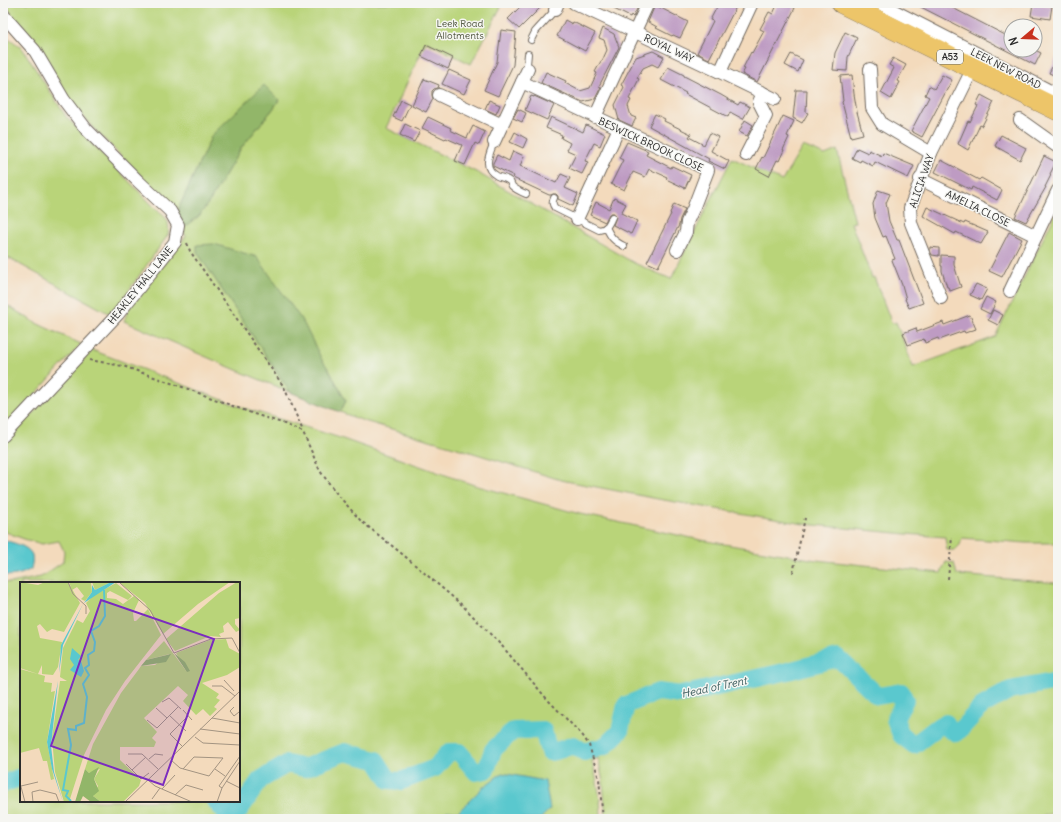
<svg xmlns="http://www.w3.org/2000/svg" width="1061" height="822" viewBox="0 0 1061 822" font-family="Delius,sans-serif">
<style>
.green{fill:#b9d479;stroke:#728052;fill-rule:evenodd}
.forest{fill:#92b669;stroke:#5e704a}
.water{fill:#5ac8ce;stroke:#427a7c}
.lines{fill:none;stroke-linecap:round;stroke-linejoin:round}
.river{stroke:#5ac8ce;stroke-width:18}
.building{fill:#be9bc3}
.lane-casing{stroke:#71685e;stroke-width:8}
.street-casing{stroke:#71685e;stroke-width:14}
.highway-casing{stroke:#71685e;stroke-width:22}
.path{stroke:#71685e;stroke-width:2;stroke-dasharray:3 3;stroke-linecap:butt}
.lane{stroke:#fff;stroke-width:6}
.street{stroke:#fff;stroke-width:12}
.highway{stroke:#edc569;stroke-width:21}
.labels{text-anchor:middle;stroke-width:3;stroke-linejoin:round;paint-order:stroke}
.shield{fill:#f6f6f2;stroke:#686867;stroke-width:1}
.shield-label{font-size:9px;font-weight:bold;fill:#2b2b2b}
.park-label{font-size:10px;fill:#4e553e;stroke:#f6f6f2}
.street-label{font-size:10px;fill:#2b2b2b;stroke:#f6f6f2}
.water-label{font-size:11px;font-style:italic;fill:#395a5c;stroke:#f6f6f2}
.inset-river{fill:none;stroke:#5ac8ce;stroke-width:2}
.inset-road{fill:none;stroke:#a39482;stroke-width:1}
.view{fill:#7b2cbf;fill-opacity:0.15;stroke:#7b2cbf;stroke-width:2}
.inset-edge{fill:none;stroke:#2b2b2b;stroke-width:2}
</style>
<rect width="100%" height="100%" fill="#f6f6f2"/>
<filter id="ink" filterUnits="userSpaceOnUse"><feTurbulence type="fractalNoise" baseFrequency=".025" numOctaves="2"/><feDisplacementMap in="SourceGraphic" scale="8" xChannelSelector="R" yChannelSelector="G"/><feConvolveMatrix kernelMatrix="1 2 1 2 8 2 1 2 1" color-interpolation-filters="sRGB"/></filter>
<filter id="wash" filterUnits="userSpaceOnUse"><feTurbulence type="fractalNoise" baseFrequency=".012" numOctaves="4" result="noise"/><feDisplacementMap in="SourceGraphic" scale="16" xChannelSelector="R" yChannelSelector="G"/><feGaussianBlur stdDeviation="0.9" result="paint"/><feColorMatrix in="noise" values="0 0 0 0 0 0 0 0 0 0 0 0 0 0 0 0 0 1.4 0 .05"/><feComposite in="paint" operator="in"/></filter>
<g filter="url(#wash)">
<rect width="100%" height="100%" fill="#f3dabc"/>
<!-- green -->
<g class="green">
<polygon points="5,3 503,3 471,64 426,42 386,128 476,172 634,263 671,279 732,158 782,181 803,146 825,155 837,150 855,222 851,223 872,278 874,277 892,324 896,322 913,367 995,337 1058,208 1058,543 1026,543 962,538 960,545 955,550 947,550 945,537 906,534 804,524 658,499 561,480 454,447 364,421 340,412 346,401 328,369 322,360 197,252 290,392 234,369 124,321 129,308 186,236 182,229 199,216 211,199 241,148 273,109 279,100 212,135 177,212 95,130 68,99 45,55 16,22"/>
<path d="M3 34 22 48 67 118 159 212C168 218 170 224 168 235L114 311 108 313 3 255Z"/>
<polygon points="3,303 36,323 81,344 3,430"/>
<path d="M92 350 244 408 337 437 474 485 580 514 701 540 816 560 941 573 946 562 954 563 957 575 1058 583V811L1035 819H606L603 782 598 758 592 761C597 780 601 799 601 819H3V582L11 583 41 577 63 562 64 551 59 541 42 544 24 539 3 531V444L71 374ZM21 583H239V801H21Z"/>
</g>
<!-- forest -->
<g class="forest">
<polygon points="264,85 279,100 273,109 241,148 211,199 199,216 182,229 177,212 212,135"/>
<polygon points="214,244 257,257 303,322 322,360 328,368 346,401 340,412 290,392 197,252 197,245"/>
</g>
<!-- water -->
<g class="water">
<path d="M3 540C11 542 29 546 32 555 33 560 32 564 31 569 23 574 13 577 3 575Z"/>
<polygon points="502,773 545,781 550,809 540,819 447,819 444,813 447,811 458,812 482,788"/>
</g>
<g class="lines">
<!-- river -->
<g class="river">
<polyline points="3,784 21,777"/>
<polyline points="215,801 227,814 239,811 260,780 287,764 304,768 345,752 376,760 389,780 401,781 435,768 449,752 459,752 476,772 486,770 493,750 513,731 543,730 549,752 556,751 574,745 584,752 605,746 620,731 626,705 658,692 681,695 784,672 838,658 878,696 901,692 905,700 895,719 901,735 914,745 939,726 946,723 950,730 957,733 982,706 1010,690 1058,681"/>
</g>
</g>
<g id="blocks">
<!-- building -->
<g class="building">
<polygon points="524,3 545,3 519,29 508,19"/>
<polygon points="618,3 640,3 633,17 631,15 630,17 614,9"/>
<polygon points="719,3 738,3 709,59 697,53 713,21 710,20"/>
<polygon points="778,3 786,3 795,8 757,82 742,74 745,69 743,68 751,52 752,53 764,31 760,29 769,12 773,14"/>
<polygon points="913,3 943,3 1011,38 1011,50 1035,50 1041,53 1035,65"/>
<polygon points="1033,3 1052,6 1050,19 1031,16"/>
<polygon points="655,5 688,22 680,38 673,35 672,36 656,28 657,27 648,22"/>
<polygon points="565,20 572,24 573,22 595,33 585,51 557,36"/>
<polygon points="603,28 614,34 619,47 599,86 601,87 595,99 583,102 541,83 546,72 566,81 565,83 580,91 590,88 597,73 595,72 601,61 602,61 607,50 604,40 599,38"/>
<polygon points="501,30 516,32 513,65 498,96 484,90 497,62"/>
<polygon points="845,32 857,38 848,57 847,71 833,70 835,53"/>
<polygon points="426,45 453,58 448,69 421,56"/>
<polygon points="653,51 664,57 658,67 652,64 643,68 637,78 639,79 629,99 631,100 628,106 631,116 636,118 632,126 619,120 615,105 624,87 621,85 636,57"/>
<polygon points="791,54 803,60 798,72 785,65"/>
<polygon points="1058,55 1058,77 1049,73"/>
<polygon points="893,58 906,65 897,81 900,82 891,99 881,93 894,68 889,65"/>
<polygon points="668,67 684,75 684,76 721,95 738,105 740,102 750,107 743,119 730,112 728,117 685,94 686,93 661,80"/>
<polygon points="449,70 471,80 464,94 442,84"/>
<polygon points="852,75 854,94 857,112 863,134 851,137 842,102 843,101 840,76"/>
<polygon points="942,75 952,80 922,137 911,131 929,97 925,95 929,86 934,89"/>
<polygon points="424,79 439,85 438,88 434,89 432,91 432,95 433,99 426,112 412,105"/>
<polygon points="796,90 807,90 806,112 808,113 802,123 793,118"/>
<polygon points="981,95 994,102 982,126 980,125 968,150 958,144 968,121 970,122 978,106 976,105"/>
<polygon points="531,96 534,97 534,96 554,105 547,120 525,110"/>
<polygon points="401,100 410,104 402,121 393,117"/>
<polygon points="489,100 500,105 496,114 485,109"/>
<polygon points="518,109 526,113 522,122 513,118"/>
<polygon points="655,114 665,119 664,121 691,134 689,137 704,145 710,133 718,137 711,151 729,161 725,169 708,161 709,159 649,126"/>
<polygon points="783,116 794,121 787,136 789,137 783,150 784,150 779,161 777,160 769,176 756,169 762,157 763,158"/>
<polygon points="428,117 451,128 450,130 467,138 473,126 485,132 479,145 475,143 465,165 455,161 462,145 446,138 445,139 422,128"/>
<polygon points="551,117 583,132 586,125 605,134 600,146 594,143 585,161 588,162 582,174 569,168 576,154 567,150 570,143 561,138 562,135 546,128"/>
<polygon points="745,120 753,125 747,136 739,132"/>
<polygon points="405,124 420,131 414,142 400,135"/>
<polygon points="515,132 527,139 523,148 510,142"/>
<polygon points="1001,135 1026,148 1020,160 995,146"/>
<polygon points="627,142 648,151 646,155 671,168 672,166 691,175 685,188 666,179 667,177 649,169 645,177 633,172 624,190 611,184 623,160 619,158"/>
<polygon points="857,148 868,153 869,150 882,156 883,153 914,166 908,178 875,162 873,166 861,160 860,162 852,158"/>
<polygon points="513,151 524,156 520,166 556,183 561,174 570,178 565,188 578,194 573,206 558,199 558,196 556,194 553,194 551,195 549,195 513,178 514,176 493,166 493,163 497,155 509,161"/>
<polygon points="1044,156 1056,162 1050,174 1051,175 1045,187 1046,187 1026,222 1015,217"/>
<polygon points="941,160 979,180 981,178 1002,190 997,200 972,187 971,190 935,172"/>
<polygon points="878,190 890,194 886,203 889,221 897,240 899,240 923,303 909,308 905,299 906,299 902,285 892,260 895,259 886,236 883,237 875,218 873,204"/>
<polygon points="614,198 626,204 621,213 637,221 631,234 613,225 616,217 614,213 612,213 609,214 605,222 590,215 596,202 609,209"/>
<polygon points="674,204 685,209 680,219 679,225 658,267 647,262 671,214 670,213"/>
<polygon points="927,207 964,224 965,222 988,232 981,244 956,232 955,234 923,216"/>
<polygon points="1009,232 1022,239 1002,277 989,271"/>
<polygon points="930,247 939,248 939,256 932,255 930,251"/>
<polygon points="941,255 954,256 954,265 961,287 950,291 948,287 947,287 942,271 942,266 941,266"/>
<polygon points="976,284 987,289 981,300 970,295"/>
<polygon points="986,297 996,302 990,314 980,309"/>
<polygon points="993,310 1003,315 998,325 988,320"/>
<polygon points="970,315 976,329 965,333 964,331 939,340 938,338 925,343 924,339 908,345 903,333 916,328 917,332 943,322 944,325"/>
</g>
</g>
</g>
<g filter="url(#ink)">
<use href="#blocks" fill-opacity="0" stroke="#71685e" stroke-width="1"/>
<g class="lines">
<!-- lane casing -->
<g class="lane-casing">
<g id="lane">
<polyline points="531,40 535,32 555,10"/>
<polyline points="528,54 527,64 528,69"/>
<path d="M494 142C489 155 482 168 497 176 501 178 506 178 509 181 511 182 511 184 512 186 516 190 521 192 526 194"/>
<path d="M554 198C552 202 552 204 555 208L599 230C607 229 609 224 612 217"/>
<path d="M606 227C611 238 614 241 624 246"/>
</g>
</g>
<!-- street casing -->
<g class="street-casing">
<g id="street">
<polyline points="574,3 720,72 752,3"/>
<polyline points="879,3 1058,95"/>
<polyline points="555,10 558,3"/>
<polyline points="3,14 4,16 35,51 64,100 86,129 138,181 170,211 178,225 175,242 118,314 3,436"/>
<polyline points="870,69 872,108 882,124 931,153"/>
<polyline points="720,72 775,99"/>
<polyline points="522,82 708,170 693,209 687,222 686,232 677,250"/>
<polyline points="439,95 502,125"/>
<polyline points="595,117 648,3"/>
<polyline points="1020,120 1058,147"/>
<polyline points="494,142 528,69"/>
<polyline points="746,155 766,116 759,102 763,93"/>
<polyline points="920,179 1036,236"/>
<polyline points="577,219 619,128"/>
<polyline points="1010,291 1058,190"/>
<polyline points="941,298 911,223 910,208 931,153 973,68"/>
</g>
</g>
<!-- highway casing -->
<g class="highway-casing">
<polyline id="highway" points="842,3 1058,110"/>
</g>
<!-- path -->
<g class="path">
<polyline points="187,243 190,251 284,387 303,431"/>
<polyline points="89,360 123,366 188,389 254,414 282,423 303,432 320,471 337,494 361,521 401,553 462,605 502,646 547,699 583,736 589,745 599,779 603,819"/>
<polyline points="793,573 805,518"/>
<polyline points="948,579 952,537"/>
<polyline points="1055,819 1058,818"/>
</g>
<!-- lane -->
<use href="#lane" class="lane"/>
<!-- street -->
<use href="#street" class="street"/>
<!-- highway -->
<use href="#highway" class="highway"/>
</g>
</g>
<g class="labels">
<!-- shield labels -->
<rect class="shield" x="937" y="50" width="26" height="14" rx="3"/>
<g class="shield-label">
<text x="950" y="60">A53</text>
</g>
<!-- park labels -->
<g class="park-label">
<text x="460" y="27">Leek Road<tspan x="460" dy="12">Allotments</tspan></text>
</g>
<!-- street labels -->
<g class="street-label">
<text transform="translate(669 48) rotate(25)" y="4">ROYAL WAY</text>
<text transform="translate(1006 68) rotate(27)" y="4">LEEK NEW ROAD</text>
<text transform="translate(651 144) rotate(25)" y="4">BESWICK BROOK CLOSE</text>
<text transform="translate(921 181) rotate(-71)" y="4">ALICIA WAY</text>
<text transform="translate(978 208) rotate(26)" y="4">AMELIA CLOSE</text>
<text transform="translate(140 285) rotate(-51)" y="4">HEAKLEY HALL LANE</text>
</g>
<!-- water labels -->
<g class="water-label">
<text transform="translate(714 687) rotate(-12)" y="4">Head of Trent</text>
</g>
</g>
<!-- overview -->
<g transform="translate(20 582)">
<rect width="220" height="220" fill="#f3dabc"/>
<path d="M0 0 18 3 25 0H48L60 21 44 50 32 47 27 50 20 42 17 44 20 56 42 60 38 85 33 93 22 92V83L18 92 0 86ZM49 0H71L72 10 65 19 61 17 64 14 57 5 52 8ZM72 0H91L75 8ZM210 0 178 22 143 52 125 21 100 1ZM217 0H220V36L215 37V42L220 48 216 50 208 40 203 44 204 50 199 52 201 55 190 54 155 69 146 57 199 11ZM96 1 112 14 108 18 90 9 87 11V16L96 17 103 22 114 14 119 18 113 31 114 39H116L128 27 141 53 105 99 86 128 64 173 49 220H44L35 190 32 156 40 99H47L40 95 43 66 57 38 63 41 70 29 66 21 74 13ZM206 57 209 66 220 72V85L207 93 182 101 199 112 196 116 200 118 194 125 197 127 190 134 183 127 176 133 163 119 168 113 158 104 124 136 137 150 132 156 136 160 134 165H100V178L121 198 119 204 103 220H81L73 214 78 204 74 197 80 187 69 191 65 187 73 162 101 111 119 87 121 84 135 83 150 72 126 78 144 59 167 90 156 71 190 58ZM0 87 25 94 24 100 32 101 31 110 35 109 27 160 34 197 31 198 27 179H23L19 166 0 171Z" fill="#b9d479"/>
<path d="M154 71 165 80 170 89 167 90ZM151 72 146 80 121 84 126 78ZM79 185 74 197 79 209 73 214 81 220H71L63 214 60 220H55L65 187 69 191Z" fill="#92b669"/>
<path d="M91 0H96L64 21 72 10V3L75 8ZM63 22 43 63 39 91 41 63ZM52 66 61 74 58 78 61 79 64 89 61 95 50 88 54 83 50 77ZM38 99 31 164 34 190 43 220 32 187 27 160Z" fill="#5ac8ce"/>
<path class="inset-river" d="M51 219 46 214 48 209 43 208 51 163 48 147 56 148V144L64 141 67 115 63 102 69 93 65 86 69 83 68 73 74 69 75 60 71 49 79 44 85 34 84 8"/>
<path class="inset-road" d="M48 0 53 12 66 24V32M100 1 130 28 154 71 191 57 212 56M212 56 220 71M204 98 214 109M192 104H202L215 114M142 120 149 116 161 127M214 125 210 129 214 134 219 130M136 126 147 136M163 128 172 138M149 133 166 149M192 136 220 141M127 138 137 146 158 125M180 147 220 152M175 155 183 161 220 163M162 164 150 152 168 134M108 172H122L138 187M129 177 135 172 143 173M151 178 160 186 189 194 203 176 174 175 163 187M106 182 121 197 129 191M195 187 205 194M112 188 126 175M128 198 135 204 172 220M206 199 220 206M0 201 5 220M1 204 18 200M202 206 199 204 220 174M142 207 155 193M155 213 166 203 183 208M132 217 140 206M13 220 12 210 20 208 36 212 39 220M105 220 220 109M197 220 202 206 220 179"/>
<path class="view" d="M81 18 194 57 143 203 31 164Z"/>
<rect width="220" height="220" class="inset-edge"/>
</g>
<!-- margin -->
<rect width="1061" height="822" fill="none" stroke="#f6f6f2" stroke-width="16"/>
<!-- north arrow -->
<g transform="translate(1023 38) rotate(251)"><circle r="19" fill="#f6f6f2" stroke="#a5a5a2"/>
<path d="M0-3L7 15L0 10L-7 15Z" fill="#c8321e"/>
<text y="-6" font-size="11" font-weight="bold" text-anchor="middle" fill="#2b2b2b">N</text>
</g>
</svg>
